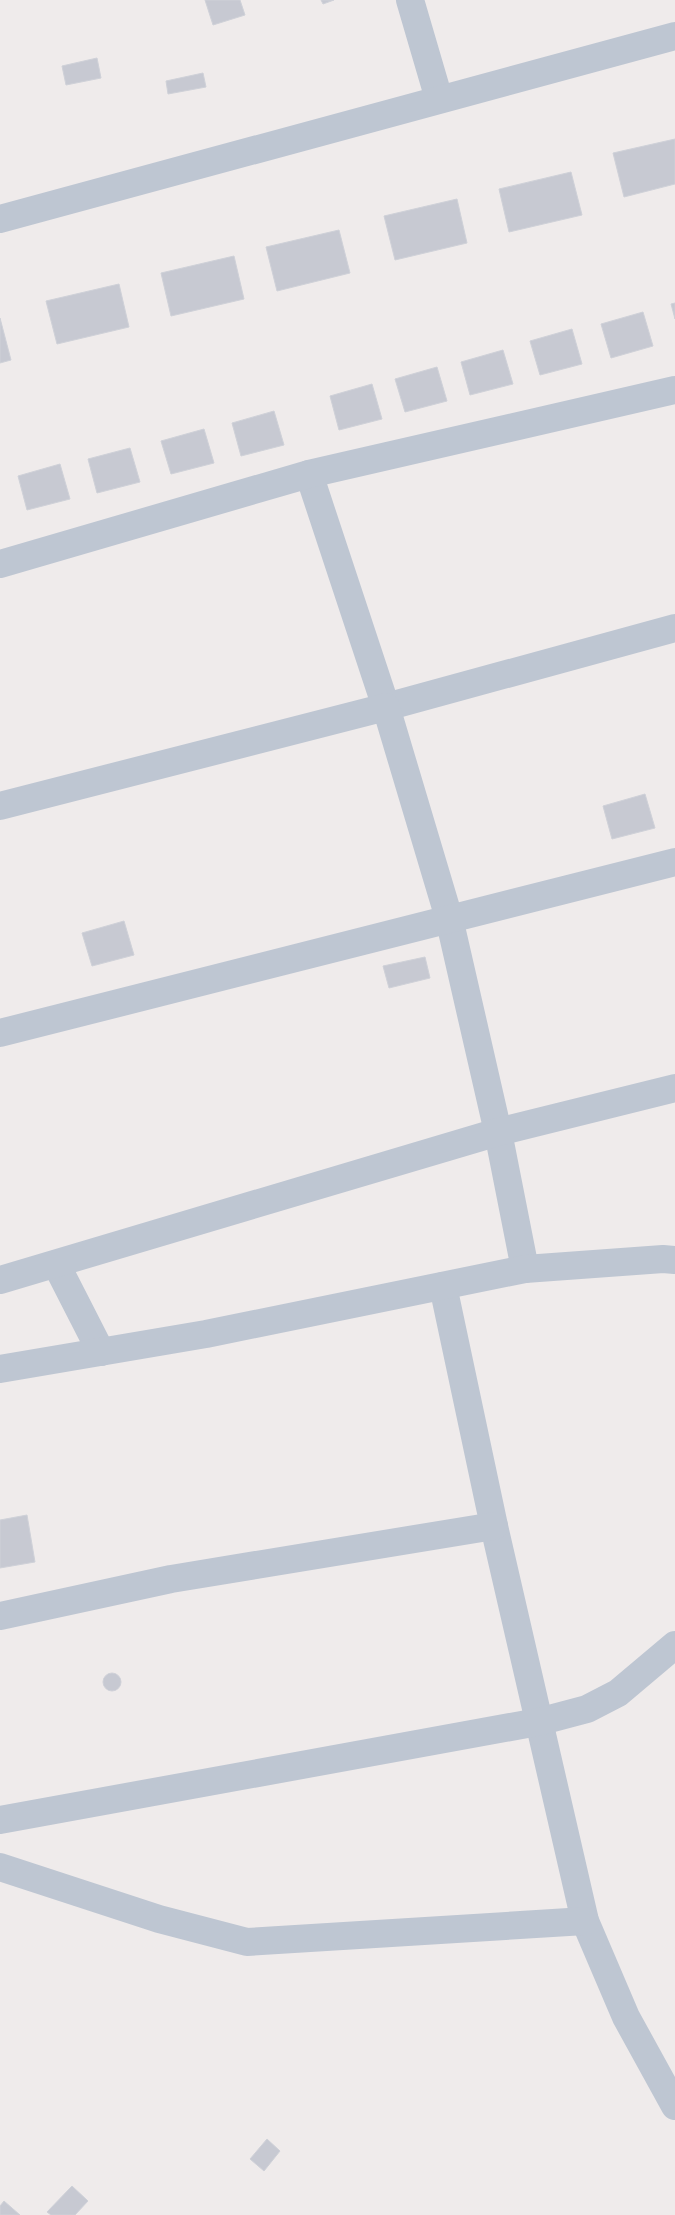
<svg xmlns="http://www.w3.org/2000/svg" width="675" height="2215" viewBox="0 0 675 2215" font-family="'Public Sans',sans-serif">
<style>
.building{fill:#c7c9d2;stroke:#cfd1d8}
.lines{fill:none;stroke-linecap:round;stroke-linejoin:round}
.minor{stroke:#bec6d2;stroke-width:28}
</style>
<rect width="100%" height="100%" fill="#efebeb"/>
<!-- building -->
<g class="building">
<polygon points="205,0 240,0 245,15 213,25"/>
<polygon points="321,0 334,0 323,4"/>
<polygon points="97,58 101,78 66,85 62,66"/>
<polygon points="203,73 206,87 168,94 166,81"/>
<polygon points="675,139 675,184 624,197 613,153"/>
<polygon points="571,172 582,215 509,232 499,189"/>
<polygon points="457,199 467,243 395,260 384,216"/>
<polygon points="339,230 350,273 277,291 266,247"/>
<polygon points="234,256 244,299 171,316 161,273"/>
<polygon points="119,284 129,327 57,344 46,301"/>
<polygon points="675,303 675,319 671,304"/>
<polygon points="643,312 653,346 611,358 601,324"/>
<polygon points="0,318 11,360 0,363"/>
<polygon points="572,329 582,364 540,375 530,341"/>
<polygon points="503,350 513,384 470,395 461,362"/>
<polygon points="437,367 447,401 405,412 395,379"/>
<polygon points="372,384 382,419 339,430 330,396"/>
<polygon points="274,411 284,445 241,456 232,423"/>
<polygon points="204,429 214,463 171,474 161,441"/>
<polygon points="130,448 140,482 97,493 88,459"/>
<polygon points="60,464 70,499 27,510 18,476"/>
<polygon points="645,794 655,828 612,839 603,806"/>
<polygon points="124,921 134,955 92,966 82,933"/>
<polygon points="425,957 430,978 389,988 383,966"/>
<polygon points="27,1515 35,1562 0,1568 0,1520"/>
<circle cx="112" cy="1682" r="9"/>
<polygon points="267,2139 280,2151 264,2171 250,2159"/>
<polygon points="72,2186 88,2201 75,2215 51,2215 47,2212"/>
<polygon points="4,2201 20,2215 0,2215 0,2206"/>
</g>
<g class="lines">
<!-- minor -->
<g class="minor">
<polyline points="410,0 439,99"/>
<polyline points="0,219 675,36"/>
<polyline points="309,474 386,707 675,628"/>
<polyline points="0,564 309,474 675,390"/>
<polyline points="0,806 386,707 449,918 498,1132 525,1269"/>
<polyline points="0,1033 675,862"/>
<polyline points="56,1264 101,1352"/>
<polyline points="0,1280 498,1132 675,1088"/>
<polyline points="443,1286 494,1526 585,1921 626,2017 675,2106"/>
<polyline points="0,1369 206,1334 525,1269 663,1259 675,1260"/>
<polyline points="0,1616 171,1579 494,1526"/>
<polyline points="0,1820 538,1722 587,1709 618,1693 675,1645"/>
<polyline points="0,1867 159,1919 247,1942 585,1921"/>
</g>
</g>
</svg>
